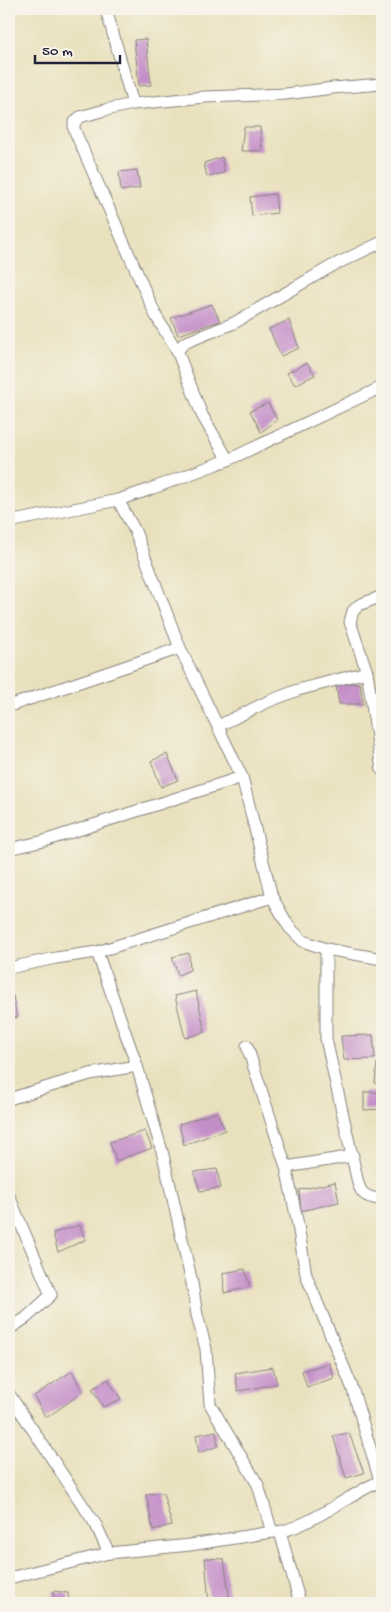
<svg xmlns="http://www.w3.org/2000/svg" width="391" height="1612" viewBox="0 0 391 1612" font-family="'Gochi Hand',sans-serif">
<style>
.building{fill:#c48fc9}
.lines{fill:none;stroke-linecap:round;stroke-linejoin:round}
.minor-casing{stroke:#86827c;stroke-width:13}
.minor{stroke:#fff;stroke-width:11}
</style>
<rect width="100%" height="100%" fill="#f7f3e8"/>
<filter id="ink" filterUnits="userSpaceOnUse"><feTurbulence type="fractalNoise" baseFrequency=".02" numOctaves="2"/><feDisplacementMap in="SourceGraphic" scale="10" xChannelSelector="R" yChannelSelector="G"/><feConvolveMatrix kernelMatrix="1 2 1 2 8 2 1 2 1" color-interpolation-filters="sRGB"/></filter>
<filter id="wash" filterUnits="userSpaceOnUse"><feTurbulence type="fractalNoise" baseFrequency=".0096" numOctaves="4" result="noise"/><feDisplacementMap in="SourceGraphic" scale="20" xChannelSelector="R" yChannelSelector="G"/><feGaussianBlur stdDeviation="1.12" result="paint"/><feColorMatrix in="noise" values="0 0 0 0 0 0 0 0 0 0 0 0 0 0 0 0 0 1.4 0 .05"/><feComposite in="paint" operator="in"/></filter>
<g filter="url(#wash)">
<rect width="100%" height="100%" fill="#e9e1be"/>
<g id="blocks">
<!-- building -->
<g class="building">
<polygon points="146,39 151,85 139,86 134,40"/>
<polygon points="244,127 260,127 262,151 241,151"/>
<polygon points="222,157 224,173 207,177 204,163"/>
<polygon points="137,170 140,188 121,191 119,172"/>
<polygon points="275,194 277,213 252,216 250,197"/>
<polygon points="212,304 220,321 178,335 171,318"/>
<polygon points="289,320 299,348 281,356 269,329"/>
<polygon points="307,363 315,375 295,385 287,373"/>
<polygon points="268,403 277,420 261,432 250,411"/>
<polygon points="360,683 363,704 339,704 336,685"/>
<polygon points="167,754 178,780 161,787 151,761"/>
<polygon points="189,953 190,970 178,975 172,957"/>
<polygon points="196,991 205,1032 185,1038 175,996"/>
<polygon points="9,995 13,996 17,1018 9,1017"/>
<polygon points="373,1035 375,1059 344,1060 341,1036"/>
<polygon points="377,1063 382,1063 382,1084 375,1083"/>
<polygon points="364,1092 382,1092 382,1109 364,1110"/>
<polygon points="217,1112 225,1130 184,1145 179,1124"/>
<polygon points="145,1131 152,1148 116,1161 110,1142"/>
<polygon points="217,1169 221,1188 200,1191 194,1172"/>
<polygon points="335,1182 339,1202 301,1211 299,1190"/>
<polygon points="80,1225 85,1240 58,1252 53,1233"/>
<polygon points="245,1269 250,1287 224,1293 223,1273"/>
<polygon points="329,1363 334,1378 307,1387 302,1371"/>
<polygon points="273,1367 277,1384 238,1391 235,1373"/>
<polygon points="72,1371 83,1392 46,1418 34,1396"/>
<polygon points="108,1379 121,1399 103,1407 92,1389"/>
<polygon points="216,1431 218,1446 199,1453 196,1435"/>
<polygon points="349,1433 364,1473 346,1478 333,1436"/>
<polygon points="163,1493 172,1525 153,1530 146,1494"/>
<polygon points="205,1558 224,1559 230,1602 209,1603"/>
<polygon points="53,1591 68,1593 69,1603 55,1603"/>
</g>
</g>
</g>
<g filter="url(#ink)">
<use href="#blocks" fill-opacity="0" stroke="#86827c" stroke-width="1"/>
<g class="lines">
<!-- minor casing -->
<g class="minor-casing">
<g id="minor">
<polyline points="106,9 133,104"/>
<polyline points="178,353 156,316 74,129 74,123 80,117 105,110 133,104 205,97 286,94 333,88 382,84"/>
<polyline points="228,460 202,415 178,353 179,349 184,343 234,323 332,266 382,242"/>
<polyline points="118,500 135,531 180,648 242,777 272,897 289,927 303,941 326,949 382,959"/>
<polyline points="9,522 118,500 148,490 230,459 382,387"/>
<polyline points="382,596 359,605 353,611 350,622 367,672 382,770"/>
<polyline points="9,706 180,648"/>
<polyline points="218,726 267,702 298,690 367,672"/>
<polyline points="9,849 44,841 242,777"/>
<path d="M326 949V1039L358 1183C362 1197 369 1197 382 1200"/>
<polyline points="97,952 137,1066 163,1155 192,1283 197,1315 206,1349 210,1404 258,1485 272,1532"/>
<polyline points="9,968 56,958 97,952 272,897"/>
<polyline points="247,1046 286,1167"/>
<polyline points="9,1099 90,1074 137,1066"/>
<polyline points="353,1156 286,1167 298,1225 306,1275 352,1387 380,1481"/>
<polyline points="9,1196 51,1295 26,1318 9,1329"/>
<polyline points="9,1394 96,1525 109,1553"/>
<polyline points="280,1532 300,1603"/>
<path d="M9 1578 109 1553 190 1545 272 1532C299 1534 355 1491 382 1480"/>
</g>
</g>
<!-- minor -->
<use href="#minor" class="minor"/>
</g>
</g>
<!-- margin -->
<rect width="391" height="1612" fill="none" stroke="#f7f3e8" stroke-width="30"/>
<!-- scale -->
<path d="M35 55v8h85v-8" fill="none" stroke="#22223b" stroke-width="2.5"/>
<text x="42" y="55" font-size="15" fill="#22223b" stroke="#f7f3e8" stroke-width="4" paint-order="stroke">50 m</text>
</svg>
